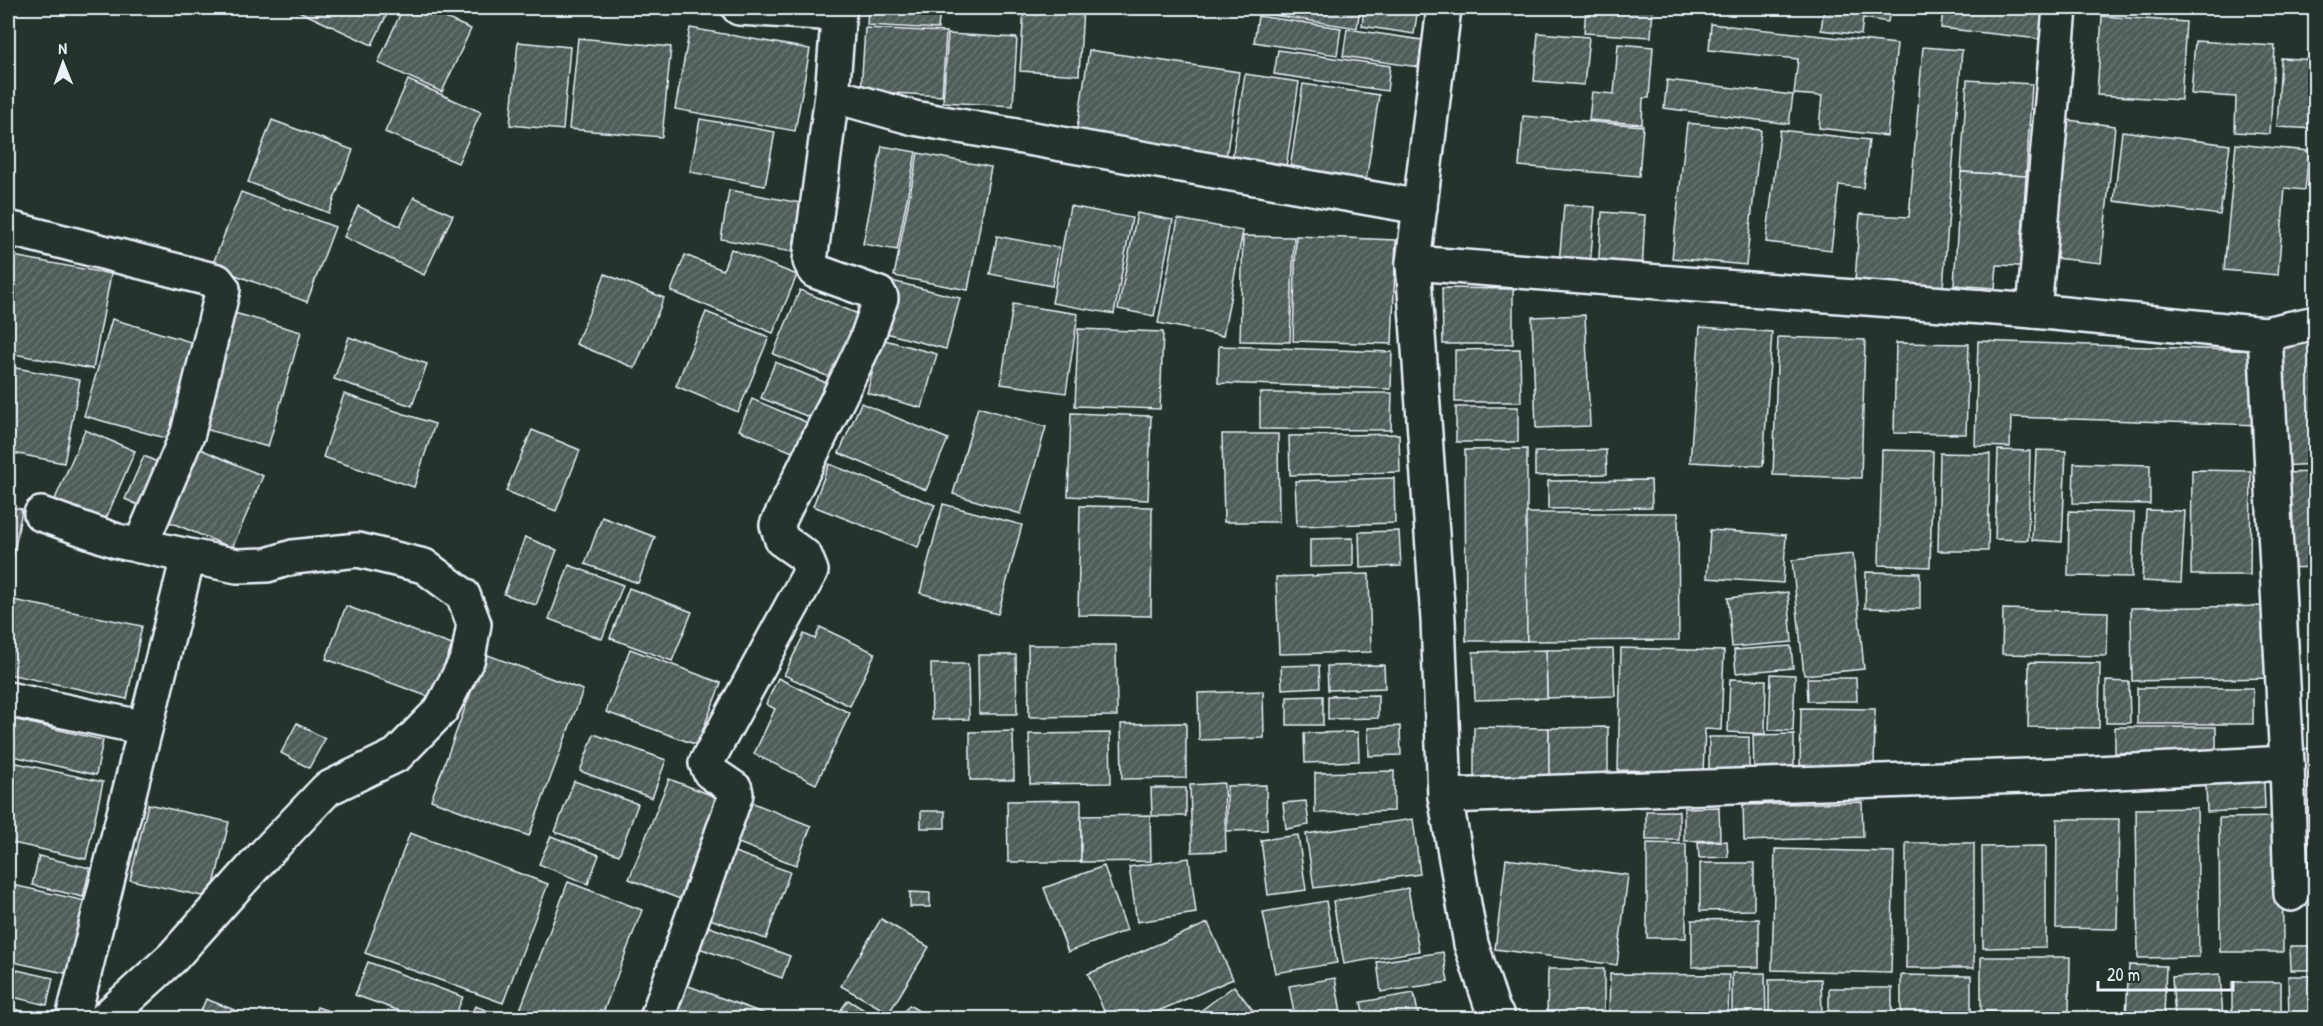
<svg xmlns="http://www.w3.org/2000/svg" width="2323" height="1026" viewBox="0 0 2323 1026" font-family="'Patrick Hand',sans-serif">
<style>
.building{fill:url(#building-hatch);stroke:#e8f1f8;stroke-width:1.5}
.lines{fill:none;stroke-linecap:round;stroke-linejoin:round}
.minor-casing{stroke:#e8f1f8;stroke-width:38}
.minor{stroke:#26332d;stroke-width:33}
</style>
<defs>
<pattern id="building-hatch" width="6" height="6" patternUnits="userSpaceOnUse" patternTransform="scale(1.5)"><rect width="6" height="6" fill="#505c59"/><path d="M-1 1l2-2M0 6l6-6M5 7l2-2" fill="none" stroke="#697472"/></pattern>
</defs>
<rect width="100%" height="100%" fill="#26332d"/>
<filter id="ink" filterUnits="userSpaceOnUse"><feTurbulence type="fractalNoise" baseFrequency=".0167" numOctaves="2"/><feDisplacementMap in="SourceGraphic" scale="12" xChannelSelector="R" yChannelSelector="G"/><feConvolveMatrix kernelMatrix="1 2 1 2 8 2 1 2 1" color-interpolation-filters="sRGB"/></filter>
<g filter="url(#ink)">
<!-- building -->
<g class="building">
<polygon points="292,8 390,8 372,45"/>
<polygon points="403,8 422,8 471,29 442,92 378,63"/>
<polygon points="868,8 940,8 938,29 867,25"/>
<polygon points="1024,8 1083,8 1079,75 1020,71"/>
<polygon points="1261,8 1360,8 1357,28 1260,13"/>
<polygon points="1364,8 1418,8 1414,34 1362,26"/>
<polygon points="1586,8 1653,8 1651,37 1584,33"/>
<polygon points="1824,8 1890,8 1888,22 1863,18 1861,35 1821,30"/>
<polygon points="1943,8 2043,8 2039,39 1941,28"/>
<polygon points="1258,16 1341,28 1337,55 1254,42"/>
<polygon points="2102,16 2186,22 2181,100 2097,95"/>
<polygon points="1711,24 1897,44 1887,136 1819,128 1822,96 1794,94 1798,59 1709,50"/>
<polygon points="690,28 810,49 795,131 675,109"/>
<polygon points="865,28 946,32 942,96 861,91"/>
<polygon points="1347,29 1422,40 1418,67 1343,56"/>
<polygon points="1538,33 1589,37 1584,85 1534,81"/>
<polygon points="948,34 1017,38 1013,106 943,102"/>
<polygon points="578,38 671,47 662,137 569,129"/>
<polygon points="2195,41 2275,46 2270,134 2235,132 2236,97 2191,94"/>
<polygon points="518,42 570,47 563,130 510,125"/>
<polygon points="1618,44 1653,47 1649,98 1643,98 1642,124 1589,120 1592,92 1614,94"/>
<polygon points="1923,47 1962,50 1943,287 1855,281 1860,214 1909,217"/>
<polygon points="1089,50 1239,72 1226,158 1076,135"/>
<polygon points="1278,50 1390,66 1387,91 1274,74"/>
<polygon points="2281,58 2316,60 2316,129 2277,127"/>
<polygon points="1245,74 1299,82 1286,167 1232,159"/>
<polygon points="408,80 481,112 458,163 385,132"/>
<polygon points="1667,80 1793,95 1789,124 1664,108"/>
<polygon points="1967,80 2032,84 2026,176 1961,172"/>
<polygon points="1303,84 1379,95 1366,181 1290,169"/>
<polygon points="1523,116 1643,126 1639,176 1519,166"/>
<polygon points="700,119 775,132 765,186 690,172"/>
<polygon points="2060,119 2115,126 2101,263 2045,257"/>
<polygon points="272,120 353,150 329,213 248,182"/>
<polygon points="1687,123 1761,130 1746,265 1672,258"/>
<polygon points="1780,130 1869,140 1863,188 1839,185 1831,250 1766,242"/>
<polygon points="2122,131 2230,145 2220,215 2114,201"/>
<polygon points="2236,144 2309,151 2305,190 2285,188 2278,275 2224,270"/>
<polygon points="882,146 916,152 897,250 863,244"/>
<polygon points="918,153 991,167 968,290 894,276"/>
<polygon points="1961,172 2026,176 2020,266 1997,265 1995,288 1954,285"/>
<polygon points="729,190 801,203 792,252 721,239"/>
<polygon points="241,192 335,227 307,302 212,266"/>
<polygon points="414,197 453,215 424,275 344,237 358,206 400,226"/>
<polygon points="1564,205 1595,207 1590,266 1559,264"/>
<polygon points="1070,206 1132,218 1114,314 1052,303"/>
<polygon points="1602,212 1645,215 1642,273 1598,270"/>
<polygon points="1137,213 1173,220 1154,316 1118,309"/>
<polygon points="1178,219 1243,231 1223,336 1158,323"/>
<polygon points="997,236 1059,248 1052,286 990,274"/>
<polygon points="1243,236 1294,237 1290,342 1240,341"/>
<polygon points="1296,236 1396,240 1392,344 1293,341"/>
<polygon points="731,249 797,275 773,333 671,291 685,255 723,270"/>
<polygon points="8,255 111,274 93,369 8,353"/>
<polygon points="605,274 664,298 635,368 576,344"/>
<polygon points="892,281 960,298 946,349 878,331"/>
<polygon points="1442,288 1513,289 1513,344 1443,344"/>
<polygon points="800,290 870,319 844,383 773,354"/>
<polygon points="1013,304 1078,314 1066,393 1001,384"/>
<polygon points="231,312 301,332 268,447 198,427"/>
<polygon points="706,312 769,337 738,412 676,386"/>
<polygon points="1585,315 1590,426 1536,428 1532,317"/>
<polygon points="112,319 208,347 180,442 84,416"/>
<polygon points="1700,327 1772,332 1763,466 1690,462"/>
<polygon points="1078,329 1163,332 1160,409 1075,406"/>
<polygon points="2316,336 2316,464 2277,466 2272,338"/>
<polygon points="349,337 427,364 412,406 334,379"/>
<polygon points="1778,337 1865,340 1861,478 1773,475"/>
<polygon points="881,339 937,354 922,408 867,393"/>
<polygon points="1978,341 2263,351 2261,425 2011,417 2010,447 1975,446"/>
<polygon points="1896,343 1969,344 1966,434 1894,433"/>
<polygon points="1219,346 1392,352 1391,389 1218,383"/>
<polygon points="1520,349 1521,402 1455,402 1455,350"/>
<polygon points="775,362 834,386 819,421 761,398"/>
<polygon points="11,367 80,380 64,463 8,452 8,385"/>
<polygon points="1260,393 1392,393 1391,430 1260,429"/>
<polygon points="344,394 435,424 414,487 323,457"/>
<polygon points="752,399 820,428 807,458 739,430"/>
<polygon points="861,403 948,439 926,490 839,453"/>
<polygon points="978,407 1046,427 1021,514 953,494"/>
<rect x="1456" y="407" width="62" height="35"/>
<polygon points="1071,413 1151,416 1148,500 1068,496"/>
<polygon points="85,430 135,451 105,521 55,499"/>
<polygon points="532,430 580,450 556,511 506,491"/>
<polygon points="1222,434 1278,434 1279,522 1224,522"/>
<polygon points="1399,434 1400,472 1290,475 1289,436"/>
<polygon points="191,445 263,476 232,548 160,518"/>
<polygon points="1527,449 1527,641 1466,641 1465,450"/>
<polygon points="1606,450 1607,474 1535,476 1535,452"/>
<polygon points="1882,450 1933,451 1930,567 1879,565"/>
<polygon points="1998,450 2030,451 2028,540 1995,539"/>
<polygon points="2036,450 2066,451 2062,542 2032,540"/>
<polygon points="1940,453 1990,454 1988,551 1938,551"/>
<polygon points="144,456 166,466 147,509 125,499"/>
<polygon points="2074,463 2150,465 2150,504 2073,503"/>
<polygon points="829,464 935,505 918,547 813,506"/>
<polygon points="2192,470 2251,471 2250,575 2191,575"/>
<polygon points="2316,472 2316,567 2285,568 2283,473"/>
<polygon points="1394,478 1395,523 1297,526 1295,481"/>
<polygon points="1651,480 1652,507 1548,509 1548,481"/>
<polygon points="943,504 1022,525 998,614 920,593"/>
<polygon points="1080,506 1152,507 1151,616 1078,615"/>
<polygon points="8,507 22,509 11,571 8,570"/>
<polygon points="2146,510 2185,511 2181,583 2142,581"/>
<polygon points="2069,511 2134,513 2132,577 2068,576"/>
<polygon points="1526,513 1678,513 1679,640 1527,641"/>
<polygon points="602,517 655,537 638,583 585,564"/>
<polygon points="1710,530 1786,535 1783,583 1707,578"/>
<polygon points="1399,531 1401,566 1360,568 1359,532"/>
<polygon points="525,537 557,550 536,605 504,594"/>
<polygon points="1353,538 1353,566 1310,567 1310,539"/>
<polygon points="1853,554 1864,669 1804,675 1792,560"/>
<polygon points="569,565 623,585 602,639 549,619"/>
<polygon points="1866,572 1920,573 1920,609 1865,608"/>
<polygon points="1369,574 1371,652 1279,654 1276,577"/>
<polygon points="629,588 692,612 672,661 610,638"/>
<polygon points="1788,592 1792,642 1732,647 1728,598"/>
<polygon points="8,599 142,626 127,699 8,674"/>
<polygon points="346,606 452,645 432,698 326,659"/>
<polygon points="2268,606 2269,678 2132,681 2131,608"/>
<polygon points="2003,609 2108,612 2107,656 2002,654"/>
<polygon points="820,627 875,653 850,706 784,675 804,634 815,639"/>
<polygon points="1028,645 1116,645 1117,716 1029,717"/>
<polygon points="1791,646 1793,668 1736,673 1734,650"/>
<polygon points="1621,648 1724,651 1721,730 1705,729 1703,772 1618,770"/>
<polygon points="630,649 721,683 697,745 606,712"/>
<polygon points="1613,649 1615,696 1547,698 1546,650"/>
<polygon points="1546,650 1547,698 1475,700 1473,652"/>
<polygon points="485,654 583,690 529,836 431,800"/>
<polygon points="978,655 1016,655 1017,714 979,714"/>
<polygon points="2029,662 2100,663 2099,728 2028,727"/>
<polygon points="931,664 968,664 969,719 932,720"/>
<polygon points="1319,665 1320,687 1282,689 1281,666"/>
<polygon points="1384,665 1385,688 1328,690 1327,666"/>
<polygon points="1771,674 1795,675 1793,731 1769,730"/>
<polygon points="778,678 850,713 816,784 754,754 775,709 766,704"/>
<polygon points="1807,678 1856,678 1857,701 1808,701"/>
<polygon points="1730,679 1766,680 1765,734 1728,732"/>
<polygon points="2106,681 2129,682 2130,723 2106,723"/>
<rect x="2137" y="688" width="116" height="36"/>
<polygon points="1263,691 1264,738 1199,740 1198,693"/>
<polygon points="1378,695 1378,718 1328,719 1328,696"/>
<polygon points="1323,696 1323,725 1287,725 1287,697"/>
<polygon points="1801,708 1875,709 1874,771 1800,770"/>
<polygon points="8,718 103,740 96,775 8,755"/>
<polygon points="297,723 325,739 309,768 281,753"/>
<polygon points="1186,723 1186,778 1122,779 1121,724"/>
<polygon points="1400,726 1401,755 1369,756 1368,728"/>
<polygon points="1474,727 1549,728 1549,785 1474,785"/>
<polygon points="1608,727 1608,785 1549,785 1549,728"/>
<rect x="2115" y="727" width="101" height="26"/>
<polygon points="1013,731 1014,780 970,780 970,732"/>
<polygon points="1358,732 1359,761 1305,763 1304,733"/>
<polygon points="1110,733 1111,783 1030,784 1029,734"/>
<polygon points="594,734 666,760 652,798 580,771"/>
<polygon points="1794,734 1794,771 1754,772 1753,735"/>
<polygon points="1709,737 1749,737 1749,775 1709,776"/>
<polygon points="2316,748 2316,843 2299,844 2294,749"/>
<polygon points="8,761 103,782 86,859 8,842"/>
<polygon points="1394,771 1394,811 1315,813 1315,773"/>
<polygon points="669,779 724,800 685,901 629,879"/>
<polygon points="574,781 638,804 619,855 555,832"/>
<polygon points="2264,781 2265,809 2207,812 2206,784"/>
<polygon points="1224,783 1226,851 1192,852 1190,785"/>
<polygon points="1266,785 1267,830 1227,831 1227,786"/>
<polygon points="1151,788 1186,788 1186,816 1152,816"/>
<polygon points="743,799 811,826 796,865 728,839"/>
<polygon points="1081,800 1081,862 1008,862 1007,801"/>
<polygon points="1306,801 1309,825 1286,829 1283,803"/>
<polygon points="1862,802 1863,837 1744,841 1743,805"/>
<polygon points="148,804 229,822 211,898 130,880"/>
<polygon points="1719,807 1720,840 1684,841 1684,808"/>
<polygon points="2197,808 2199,957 2138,958 2136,809"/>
<rect x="921" y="811" width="24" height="17"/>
<rect x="1646" y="811" width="33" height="29"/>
<polygon points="1150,815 1151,861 1081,862 1081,816"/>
<polygon points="2282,817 2283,952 2220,952 2219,818"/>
<polygon points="1413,819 1420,874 1314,888 1306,834"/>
<polygon points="2057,819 2119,819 2117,929 2056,928"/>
<polygon points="410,833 548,884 503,1003 365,953"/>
<polygon points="1298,835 1306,890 1268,895 1261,840"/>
<polygon points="551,836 599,855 588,884 539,864"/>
<polygon points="1727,841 1728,857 1699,858 1698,842"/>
<polygon points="1647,843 1686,844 1686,938 1647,938"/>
<rect x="1906" y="843" width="68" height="125"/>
<polygon points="2046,846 2046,947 1983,948 1982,847"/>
<polygon points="721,847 790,872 766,939 696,914"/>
<polygon points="1775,849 1894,852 1891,973 1772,970"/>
<polygon points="39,856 90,868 83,897 32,885"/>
<polygon points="1189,858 1196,913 1137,922 1129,867"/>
<polygon points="1506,859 1628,875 1617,965 1495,949"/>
<polygon points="1700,863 1754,863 1754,910 1700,911"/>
<polygon points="1104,866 1127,930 1068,952 1044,888"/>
<polygon points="568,882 642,910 601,1018 517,1018"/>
<polygon points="8,884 95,903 79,976 8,961"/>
<polygon points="1408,888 1419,951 1344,964 1333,901"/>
<polygon points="910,892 930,893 930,907 910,907"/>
<polygon points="1326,901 1337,963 1275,973 1263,912"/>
<polygon points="881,919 929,947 889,1013 841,986"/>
<polygon points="1759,919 1759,967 1692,967 1692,920"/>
<polygon points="1208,923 1233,979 1142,1018 1107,1018 1088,974"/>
<polygon points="707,926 790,956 782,978 699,948"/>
<polygon points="2290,946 2316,946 2316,970 2291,970"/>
<polygon points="1443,952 1448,982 1381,992 1377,962"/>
<polygon points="1981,957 2070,957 2069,1011 1981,1011"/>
<polygon points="368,962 463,997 454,1018 419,1018 355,995"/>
<polygon points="2129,965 2166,966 2164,1016 2126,1015"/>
<polygon points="8,968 53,978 47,1005 8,996"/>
<polygon points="1548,969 1604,969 1604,1018 1547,1018"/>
<polygon points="1732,973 1765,973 1766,1018 1732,1018"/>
<polygon points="1610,974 1729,975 1728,1018 1609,1018"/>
<polygon points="2220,974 2223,1018 2175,1018 2172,977"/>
<polygon points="1901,975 1971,976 1971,1018 1901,1018"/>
<polygon points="2288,976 2316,976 2316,1018 2289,1018"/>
<polygon points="1335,978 1342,1018 1295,1018 1289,986"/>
<polygon points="1821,979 1822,1016 1769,1017 1769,980"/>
<polygon points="675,981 776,1018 661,1018"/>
<rect x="2232" y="982" width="49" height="36"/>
<polygon points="1234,986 1259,1018 1191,1018"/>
<rect x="1829" y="988" width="63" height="30"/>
<polygon points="1414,993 1419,1018 1364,1018 1361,1002"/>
<polygon points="206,999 255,1018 198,1018"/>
<polygon points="848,1000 877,1018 835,1018"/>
<polygon points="909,1005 930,1018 900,1018"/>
<polygon points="475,1006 507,1018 470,1018"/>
<polygon points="8,1007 44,1018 8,1018"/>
<polygon points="317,1007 349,1018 313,1018"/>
</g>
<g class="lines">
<!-- minor casing -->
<g class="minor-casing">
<g id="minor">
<polyline points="739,8 839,14"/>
<polyline points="839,8 832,95 914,118 1420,207"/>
<polyline points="1444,8 1413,263 1438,620 1445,796 1471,944 1493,1010 1498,1018"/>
<polyline points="8,228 217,281 223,289 188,433 140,546"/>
<polyline points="1413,263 2034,311 2265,334 2316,323"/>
<polyline points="2034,311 2060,8"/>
<polyline points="2265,334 2287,763 2291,894"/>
<polyline points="41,514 117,541 237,566 267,565 293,557 358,550 424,566 463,595 474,624 468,658 441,710 397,755 327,789 266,853 173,957 106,1018"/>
<polyline points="8,699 145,728"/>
<polyline points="1445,796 2058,775 2287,763"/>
<polyline points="73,1018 188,557"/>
<polyline points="657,1018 736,794 735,789 710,772 706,763 811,571 805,556 782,540 777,525 866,341 881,298 879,294 815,271 810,261 832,95"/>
</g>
</g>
<!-- minor -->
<use href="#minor" class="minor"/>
</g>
</g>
<!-- margin -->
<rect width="2323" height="1026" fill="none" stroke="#26332d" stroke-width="30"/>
<rect x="15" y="15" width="2293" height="996" fill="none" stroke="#e8f1f8" stroke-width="2" filter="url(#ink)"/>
<!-- north arrow -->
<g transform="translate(63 63) rotate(359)" stroke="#26332d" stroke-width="4.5" paint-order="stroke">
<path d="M0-4.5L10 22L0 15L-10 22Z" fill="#e8f1f8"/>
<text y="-9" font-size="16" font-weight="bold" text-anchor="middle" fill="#e8f1f8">N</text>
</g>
<!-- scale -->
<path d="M2098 981v9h135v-9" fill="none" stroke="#e8f1f8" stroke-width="3"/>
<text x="2107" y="981" font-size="18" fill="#e8f1f8" stroke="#26332d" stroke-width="4.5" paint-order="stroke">20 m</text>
</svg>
